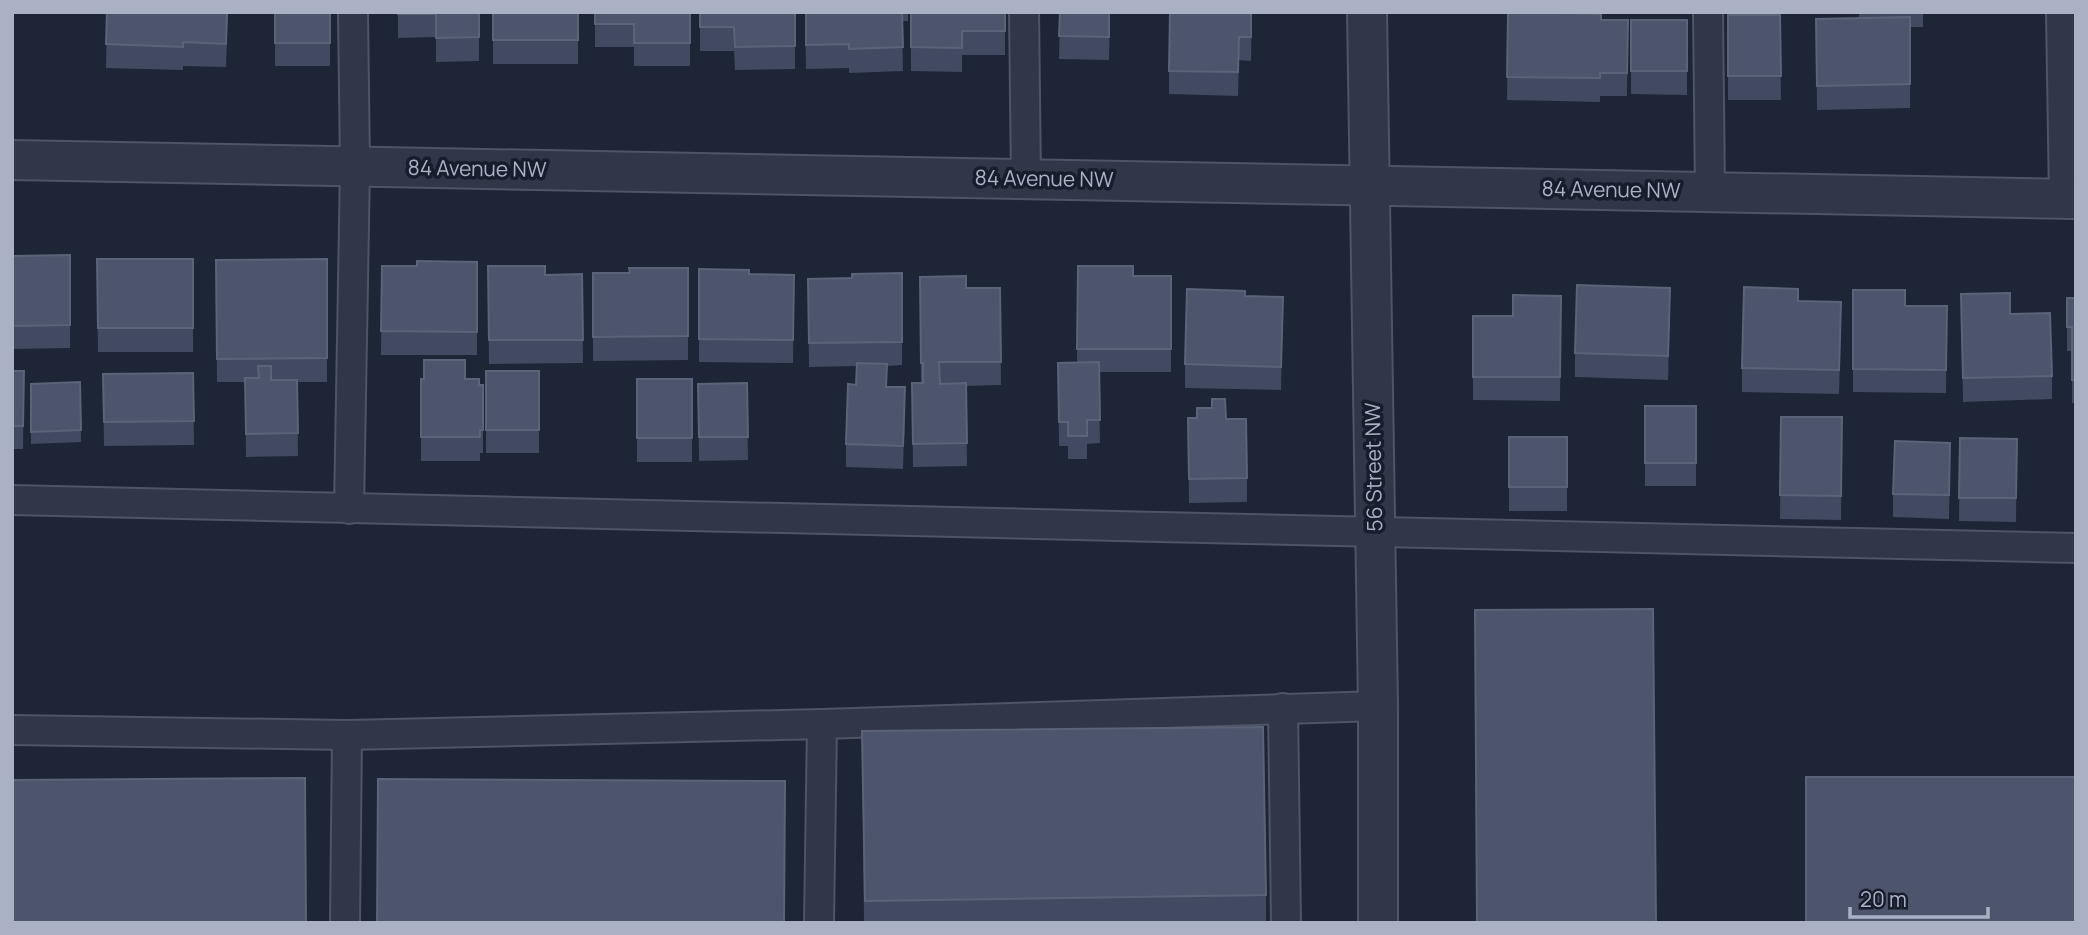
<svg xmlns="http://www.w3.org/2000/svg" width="2088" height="935" viewBox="0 0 2088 935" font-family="Manrope,sans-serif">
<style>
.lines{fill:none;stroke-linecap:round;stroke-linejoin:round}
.service-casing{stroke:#4f5466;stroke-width:32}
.minor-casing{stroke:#4f5466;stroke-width:42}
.tertiary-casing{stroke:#4f5466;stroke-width:42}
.service{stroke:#313748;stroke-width:28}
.minor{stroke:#313748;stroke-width:38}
.tertiary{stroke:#313748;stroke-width:38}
.wall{fill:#414a60}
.shaded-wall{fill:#2e364b}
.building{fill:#4c556b;stroke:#5b6379;stroke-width:2}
.labels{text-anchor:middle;stroke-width:7;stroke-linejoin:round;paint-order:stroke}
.street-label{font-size:21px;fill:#abb1c5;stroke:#171d2c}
</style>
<rect width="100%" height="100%" fill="#1e2537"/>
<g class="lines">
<!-- service casing -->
<g class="service-casing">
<g id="service">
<polyline points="1024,12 1026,179"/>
<polyline points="1708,12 1710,192"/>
<path d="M12 500C700 518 1388 531 2076 548"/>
<polyline points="349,509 355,167 353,12"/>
<polyline points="1283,708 1286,923"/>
<polyline points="12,730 347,735 822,724 1378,706"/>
<polyline points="345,923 347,735"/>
<polyline points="819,923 822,724"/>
</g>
</g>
<!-- minor casing -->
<g class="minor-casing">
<g id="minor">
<polyline points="2066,12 2069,199"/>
<polyline points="12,160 2076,199"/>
</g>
</g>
<!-- tertiary casing -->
<g class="tertiary-casing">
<polyline id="tertiary" points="1367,12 1378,706 1378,923"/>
</g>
<!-- service -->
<use href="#service" class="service"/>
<!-- minor -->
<use href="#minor" class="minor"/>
<!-- tertiary -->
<use href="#tertiary" class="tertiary"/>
</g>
<!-- wall -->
<g class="wall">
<polygon points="107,12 228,12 226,67 183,66 183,70 106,68"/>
<rect x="275" y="12" width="55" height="54"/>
<polygon points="398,12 479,12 479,61 436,62 436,37 398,38"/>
<rect x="493" y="12" width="85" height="52"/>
<polygon points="595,12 690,12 690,66 634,66 634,47 595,47"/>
<polygon points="700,12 795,12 795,69 735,70 734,51 700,51"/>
<polygon points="805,12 908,12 908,21 902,21 903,71 849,73 849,68 806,69"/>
<polygon points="911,12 1005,12 1005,55 962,55 962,72 911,71"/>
<polygon points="1060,12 1110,12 1109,60 1059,59"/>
<polygon points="1252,12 1251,61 1239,60 1238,96 1169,94 1169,71"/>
<polygon points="1508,12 1601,20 1628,20 1627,96 1600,96 1600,102 1507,100"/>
<polygon points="1859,12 1923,12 1923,27 1910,27 1910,108 1817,110 1816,19 1859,18"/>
<polygon points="1728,15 1780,15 1781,100 1728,100"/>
<polygon points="1631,20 1687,20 1687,95 1631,94"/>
<polygon points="70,255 70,348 12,349 12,256"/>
<polygon points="97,259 193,259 193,352 98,352"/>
<polygon points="327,259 327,382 297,382 298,456 246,457 245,382 217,382 216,260"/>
<polygon points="477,262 477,355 381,355 382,266 417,266"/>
<polygon points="488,266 545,275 582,274 583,363 489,364"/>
<polygon points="1078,266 1133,276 1171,276 1171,372 1099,372 1100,443 1087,444 1087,459 1068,459 1068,446 1059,446 1058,363 1077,362"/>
<polygon points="688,268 688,360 593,361 593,273 629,273"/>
<polygon points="699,269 749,274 794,275 793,363 699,362"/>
<polygon points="902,273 902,365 887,366 887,387 905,411 903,469 846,467 846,444 856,385 857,366 809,367 808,279 852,278"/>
<polygon points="920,277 966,288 1000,288 1001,385 966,386 967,466 913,467 912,383 921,383"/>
<polygon points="1853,290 1905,306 1947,306 1946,393 1853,392"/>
<polygon points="1961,294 2010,314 2052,376 2052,399 1963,402"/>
<polygon points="1245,296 1283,297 1281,390 1185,388 1185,364"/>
<polygon points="1561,296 1560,401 1473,400 1473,316 1513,316"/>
<polygon points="2067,298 2076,298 2076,403 2072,403 2072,351 2067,351"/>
<polygon points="1798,301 1841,325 1839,394 1742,392 1742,368"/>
<polygon points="1670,311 1668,380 1575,377 1575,353"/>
<polygon points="12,371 24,371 23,449 12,449"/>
<rect x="486" y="371" width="53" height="82"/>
<polygon points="193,373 194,445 104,446 103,374"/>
<polygon points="421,379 465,379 479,385 483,385 483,453 480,453 480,461 421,461"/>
<rect x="637" y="379" width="55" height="83"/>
<polygon points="80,382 81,442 31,444 31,384"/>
<polygon points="747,383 748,460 699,461 698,384"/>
<rect x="1645" y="406" width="51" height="80"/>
<polygon points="1781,417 1842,417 1841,520 1780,519"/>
<polygon points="1188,418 1226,419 1247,478 1247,502 1189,503"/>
<rect x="1509" y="437" width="58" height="74"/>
<polygon points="1960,438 2017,439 2016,522 1959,521"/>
<polygon points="1950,466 1949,519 1893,517 1893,494"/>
<polygon points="862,731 1266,895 1266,923 864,923"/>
</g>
<!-- shaded-wall -->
<g class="shaded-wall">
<polygon points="1670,288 1670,311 1668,380 1668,356"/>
<polygon points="905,387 905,411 903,469 903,446"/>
</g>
<!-- building -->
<g class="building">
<polygon points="107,12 227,12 226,44 183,42 183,47 106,44"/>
<rect x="275" y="12" width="55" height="31"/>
<polygon points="398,12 479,12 479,37 436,38 436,14 398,14"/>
<rect x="493" y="12" width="85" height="28"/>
<polygon points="595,12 690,12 690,43 634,43 634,24 595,24"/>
<polygon points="700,12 795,12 795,46 735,47 734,27 700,27"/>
<polygon points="806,12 902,12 903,47 849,49 849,44 806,45"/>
<polygon points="911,12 1005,12 1005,31 962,31 962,48 911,47"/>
<polygon points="1060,12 1109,12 1109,37 1059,36"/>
<polygon points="1170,12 1251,12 1251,37 1239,37 1238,72 1169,71"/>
<polygon points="1508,12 1601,14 1601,20 1628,20 1627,73 1600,73 1600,78 1507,77"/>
<polygon points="1728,15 1780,15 1781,76 1728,76"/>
<polygon points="1910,17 1910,84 1817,86 1816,19"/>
<rect x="1631" y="20" width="56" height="51"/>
<polygon points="70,255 70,325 12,326 12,256"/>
<polygon points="97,259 193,259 193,328 98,328"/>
<polygon points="327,259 327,358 217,359 216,260"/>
<polygon points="417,261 477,262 477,332 381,331 382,266 417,266"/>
<polygon points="488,266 545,266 545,275 582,274 583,340 489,340"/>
<polygon points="1078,266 1133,266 1133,276 1171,276 1171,349 1077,349"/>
<polygon points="629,268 688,268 688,336 593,337 593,273 630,273"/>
<polygon points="699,269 749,270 749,274 794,275 793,340 699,339"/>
<polygon points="902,273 902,342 809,343 808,279 852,278 852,274"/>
<polygon points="966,276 966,288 1000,288 1001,362 939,362 940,384 966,383 967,443 913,444 912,383 923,383 923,363 921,363 920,277"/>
<polygon points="1577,285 1670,288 1668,356 1575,353"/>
<polygon points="1744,287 1798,289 1798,301 1841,302 1839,370 1742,368"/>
<polygon points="1187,289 1245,291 1245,296 1283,297 1281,367 1185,364"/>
<polygon points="1853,290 1905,290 1905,306 1947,306 1946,370 1853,369"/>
<polygon points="2010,293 2010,314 2050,313 2052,376 1963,378 1961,294"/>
<polygon points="1513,295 1561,296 1560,377 1473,377 1473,316 1513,316"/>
<polygon points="2067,298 2076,298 2076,380 2072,380 2072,327 2067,327"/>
<polygon points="424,360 465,360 465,379 479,379 479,385 483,385 483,430 480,430 480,437 421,437 421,379 424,379"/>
<polygon points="1099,362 1100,420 1087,420 1087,436 1068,436 1068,422 1059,422 1058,363"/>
<polygon points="857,363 887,364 886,387 905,387 903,446 846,444 848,384 856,385"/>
<polygon points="258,366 271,366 271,380 297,380 298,433 246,434 245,378 259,378"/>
<polygon points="12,371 24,371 23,426 12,426"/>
<rect x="486" y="371" width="53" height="59"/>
<polygon points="193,373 194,421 104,422 103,374"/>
<rect x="637" y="379" width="55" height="59"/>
<polygon points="80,382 81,430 31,432 31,384"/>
<polygon points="747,383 748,437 699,437 698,384"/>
<polygon points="1212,399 1225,399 1226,419 1246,419 1247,478 1189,479 1188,418 1197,418 1197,408 1212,408"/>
<rect x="1645" y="406" width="51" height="57"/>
<polygon points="1781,417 1842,417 1841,496 1780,495"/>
<rect x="1509" y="437" width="58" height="50"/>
<polygon points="1960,438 2017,439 2016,498 1959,498"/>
<polygon points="1895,441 1950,443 1949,495 1893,494"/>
<polygon points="1653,609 1656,923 1477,923 1475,610"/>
<polygon points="1263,727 1266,895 865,901 862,731"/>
<rect x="1806" y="777" width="270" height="146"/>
<polygon points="305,778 306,923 12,923 12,780"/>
<polygon points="378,779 785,781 784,923 377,923"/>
</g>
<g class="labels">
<!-- street labels -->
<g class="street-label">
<text transform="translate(477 169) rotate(1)" y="7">84 Avenue NW</text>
<text transform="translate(1044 179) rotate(1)" y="7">84 Avenue NW</text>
<text transform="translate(1611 190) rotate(1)" y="7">84 Avenue NW</text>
<text transform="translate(1374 467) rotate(-91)" y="7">56 Street NW</text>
</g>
</g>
<!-- border -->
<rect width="2088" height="935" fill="none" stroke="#abb1c5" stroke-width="28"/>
<!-- scale -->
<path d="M1850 907v10h138v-10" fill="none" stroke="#abb1c5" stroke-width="3.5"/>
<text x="1860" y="907" font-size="21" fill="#abb1c5" stroke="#171d2c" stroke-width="5" paint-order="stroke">20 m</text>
</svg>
